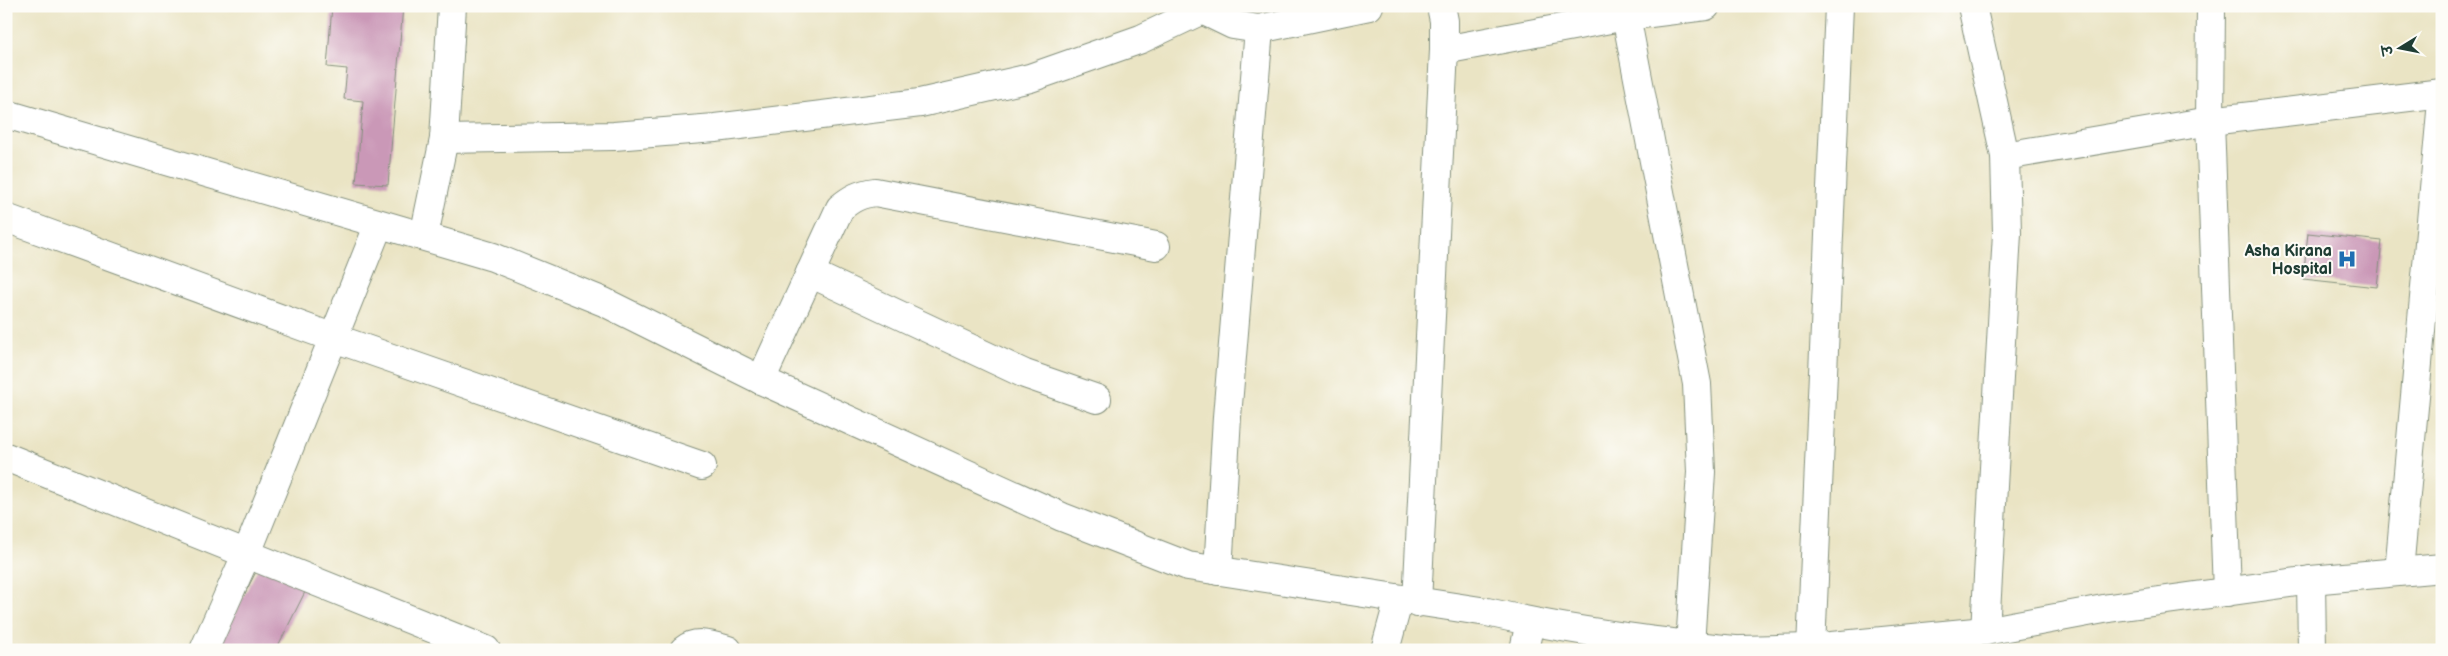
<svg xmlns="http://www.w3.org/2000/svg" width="2448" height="656" viewBox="0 0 2448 656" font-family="'Balsamiq Sans','Playpen Sans Deva',sans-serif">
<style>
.building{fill:#ca98b7}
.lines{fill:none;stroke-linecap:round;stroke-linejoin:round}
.street-casing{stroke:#84907c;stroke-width:30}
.street{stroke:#fff;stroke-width:28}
.labels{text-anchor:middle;stroke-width:4;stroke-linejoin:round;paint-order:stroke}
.poi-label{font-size:16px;font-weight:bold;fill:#1f3d34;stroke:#fdfcf7;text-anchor:end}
</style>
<rect width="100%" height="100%" fill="#fdfcf7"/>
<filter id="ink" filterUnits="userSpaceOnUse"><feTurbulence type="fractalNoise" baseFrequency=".02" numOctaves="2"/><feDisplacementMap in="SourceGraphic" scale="10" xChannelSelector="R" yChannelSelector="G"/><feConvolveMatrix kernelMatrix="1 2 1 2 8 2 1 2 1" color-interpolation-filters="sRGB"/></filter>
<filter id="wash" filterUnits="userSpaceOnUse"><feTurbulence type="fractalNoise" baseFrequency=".0096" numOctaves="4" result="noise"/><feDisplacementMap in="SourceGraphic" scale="20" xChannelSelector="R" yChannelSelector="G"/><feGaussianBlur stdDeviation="1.12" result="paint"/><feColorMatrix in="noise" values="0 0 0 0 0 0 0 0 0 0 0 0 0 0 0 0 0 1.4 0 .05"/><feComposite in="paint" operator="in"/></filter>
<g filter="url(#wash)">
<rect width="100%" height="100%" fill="#eae4c4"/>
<g id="blocks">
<!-- building -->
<g class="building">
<polygon points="332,6 403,6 388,185 356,183 363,101 344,99 347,69 327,67"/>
<polygon points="2308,233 2382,241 2377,287 2303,279"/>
<polygon points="260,564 307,588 276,650 216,650"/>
</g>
</g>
</g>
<g filter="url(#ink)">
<use href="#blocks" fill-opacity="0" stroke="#84907c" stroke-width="1"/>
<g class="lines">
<!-- street casing -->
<g class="street-casing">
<g id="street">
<polyline points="1972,6 2005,156 2007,233 1985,631"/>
<polyline points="2211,6 2210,121 2227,592"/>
<polyline points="1202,10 1233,25 1259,29 1369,6"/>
<polyline points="1626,16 1697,384 1701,472 1690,646"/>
<polyline points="1444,50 1626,16 1706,6"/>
<path d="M6 114 493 257 604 302 761 380 1062 517 1188 566 1487 612C1569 631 1652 641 1735 650"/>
<polyline points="444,139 614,136 715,128 920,103 1030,78 1141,39 1202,10 1199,6"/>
<polyline points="2005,156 2210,121 2442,93"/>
<polyline points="6,218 334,338 702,466"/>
<polyline points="424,236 444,139 452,6"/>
<polyline points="810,273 1025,374 1097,399"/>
<path d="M761 380 840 208C852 198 860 194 875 192L1156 246"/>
<polyline points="6,457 486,650"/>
<polyline points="1218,571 1227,417 1259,29"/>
<polyline points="2399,571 2442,101"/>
<polyline points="2311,580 2312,650"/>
<polyline points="1417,603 1444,50 1444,21 1441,6"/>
<polyline points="1811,648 1839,6"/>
<polyline points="204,650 247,553 379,224"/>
<path d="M684 650C697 639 713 646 728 650"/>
<polyline points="1385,650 1399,599"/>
<polyline points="1524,650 1530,622"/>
<polyline points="1741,650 1811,648 1985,631 2109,608 2311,580 2442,568"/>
</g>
</g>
<!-- street -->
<use href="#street" class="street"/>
</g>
</g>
<!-- icons -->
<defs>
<g id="hospital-bare" transform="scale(1.5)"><path d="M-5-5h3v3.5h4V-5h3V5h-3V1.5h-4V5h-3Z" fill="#1f6fb2" stroke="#fdfcf7" stroke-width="2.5" paint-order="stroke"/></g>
</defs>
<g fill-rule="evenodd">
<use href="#hospital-bare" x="2347" y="259"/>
</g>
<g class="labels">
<!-- poi labels -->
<g class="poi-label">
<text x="2332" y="256">Asha Kirana<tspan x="2332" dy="18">Hospital</tspan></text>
</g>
</g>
<!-- margin -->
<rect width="2448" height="656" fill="none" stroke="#fdfcf7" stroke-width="25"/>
<!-- north arrow -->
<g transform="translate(2400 48) rotate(260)" stroke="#fdfcf7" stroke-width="4" paint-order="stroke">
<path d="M0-4L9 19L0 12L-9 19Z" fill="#1f3d34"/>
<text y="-8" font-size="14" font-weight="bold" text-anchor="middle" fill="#1f3d34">उ</text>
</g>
</svg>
